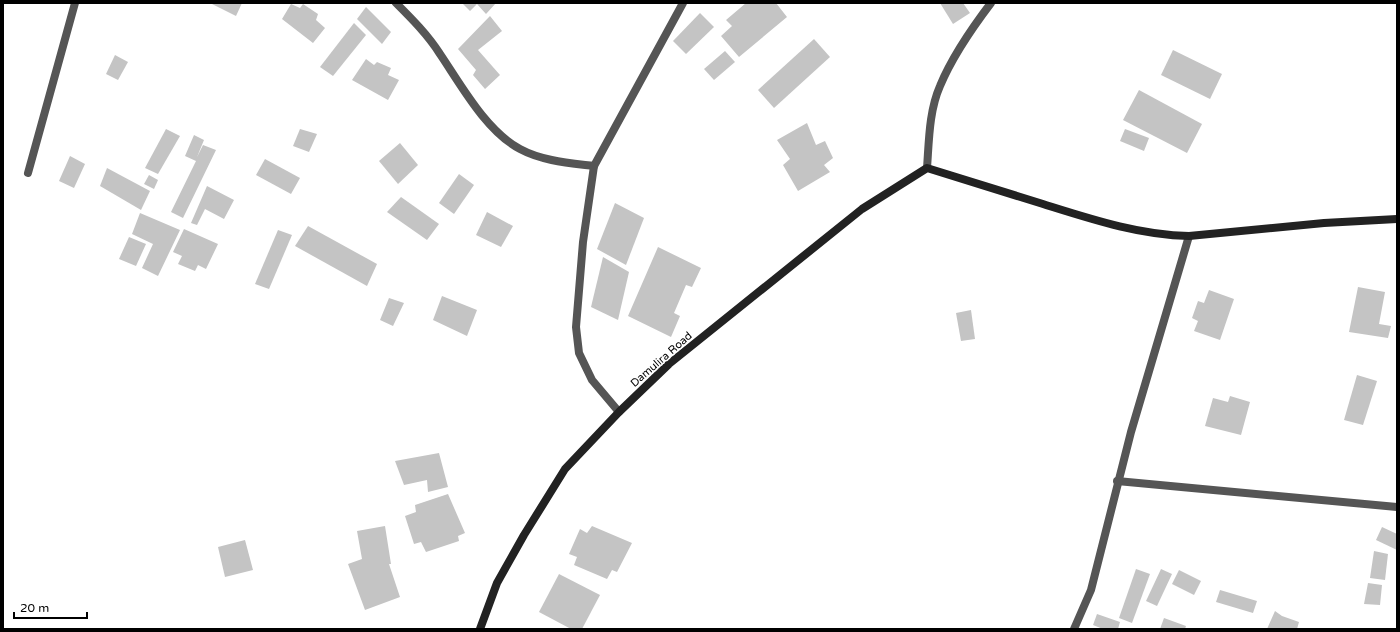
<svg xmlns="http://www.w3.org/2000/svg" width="1400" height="632" viewBox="0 0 1400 632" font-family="'Varela Round',sans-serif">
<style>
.building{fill:#c4c4c4}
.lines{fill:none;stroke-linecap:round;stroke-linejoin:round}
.street{stroke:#555;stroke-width:8}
.secondary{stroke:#222;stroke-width:8}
.labels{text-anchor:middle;stroke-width:3;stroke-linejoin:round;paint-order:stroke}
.street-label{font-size:11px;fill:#000;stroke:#fff}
</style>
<rect width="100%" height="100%" fill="#fff"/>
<!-- building -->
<g class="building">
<polygon points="210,3 242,3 236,16"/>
<polygon points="462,3 496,3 486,14 477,4 470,11"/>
<polygon points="746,3 776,3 787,17 739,57 721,36 732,26 726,20"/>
<polygon points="940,3 963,3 970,13 953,24"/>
<polygon points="291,4 300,8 303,4 318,14 316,20 325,28 313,43 282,19"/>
<polygon points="366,7 391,32 382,44 357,19"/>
<polygon points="700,13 714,27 686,54 673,41"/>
<polygon points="490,16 502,31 478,50 500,75 485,89 473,75 476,70 458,49"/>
<polygon points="354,23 366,35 333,76 320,67"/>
<polygon points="814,39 830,57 774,108 758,90"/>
<polygon points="1173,50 1222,74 1210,99 1161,75"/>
<polygon points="725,51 735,62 714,80 704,69"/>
<polygon points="115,55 128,62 118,80 106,74"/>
<polygon points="366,59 374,65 377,62 391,68 388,75 399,80 388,100 352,80"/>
<polygon points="1139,90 1202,124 1187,153 1123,120"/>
<polygon points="807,123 816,145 825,141 833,158 824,165 830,172 798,191 783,165 790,159 777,140"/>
<polygon points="166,129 180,136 158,174 145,168"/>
<polygon points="300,129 317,134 309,152 293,146"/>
<polygon points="1125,129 1149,138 1144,151 1120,141"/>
<polygon points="194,135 204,140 197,157 203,145 216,150 183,218 171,212 196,161 185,156"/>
<polygon points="400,143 418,165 398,184 379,161"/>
<polygon points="70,156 85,164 74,188 59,181"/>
<polygon points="265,159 300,178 291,194 256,175"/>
<polygon points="107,168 150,191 141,210 100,186"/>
<polygon points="459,174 474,185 454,214 439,203"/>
<polygon points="149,175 158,180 154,189 144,184"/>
<polygon points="207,186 234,200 224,219 205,209 197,225 191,223"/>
<polygon points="401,197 439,224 427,240 387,212"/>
<polygon points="615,203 644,218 626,265 597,249"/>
<polygon points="487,212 513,226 501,247 476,235"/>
<polygon points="140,213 180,230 158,276 142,268 153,244 132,234"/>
<polygon points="308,226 377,264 367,286 295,246"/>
<polygon points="184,229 218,244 206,269 198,265 195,271 178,264 182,256 173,252"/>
<polygon points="278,230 292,235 269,289 255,284"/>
<polygon points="129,237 146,244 136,266 119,259"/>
<polygon points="658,247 701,268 692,287 686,285 674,313 680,316 671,337 628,316"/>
<polygon points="603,257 629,272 618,320 591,307"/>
<polygon points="1358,287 1385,292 1379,324 1391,326 1388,338 1349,332"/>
<polygon points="1209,290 1234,299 1220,340 1194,331 1198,321 1192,318 1198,301 1204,303"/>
<polygon points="442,296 477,310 467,336 433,320"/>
<polygon points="389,298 404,303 393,326 380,320"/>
<polygon points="971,310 975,339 961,341 956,313"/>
<polygon points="1357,375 1377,381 1363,425 1344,420"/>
<polygon points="1230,396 1250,402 1241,435 1205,426 1213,398 1228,402"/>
<polygon points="439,453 448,487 428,492 427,480 404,485 395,461"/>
<polygon points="448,494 465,533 458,536 459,541 426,552 421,542 414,544 405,516 416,512 415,505"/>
<polygon points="385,526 391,564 389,564 400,597 365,610 348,564 362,559 357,531"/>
<polygon points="592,526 632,543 617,572 612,570 607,579 574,565 577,557 569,554 580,529 587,533"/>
<polygon points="1382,527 1397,534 1397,550 1376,540"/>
<polygon points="245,540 253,570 225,577 218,547"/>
<polygon points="1374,551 1388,554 1385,580 1370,578"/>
<polygon points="1136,569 1150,574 1132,623 1119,618"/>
<polygon points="1161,569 1172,574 1157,606 1146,601"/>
<polygon points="1179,570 1201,581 1194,595 1172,584"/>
<polygon points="559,574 600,595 582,629 571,629 539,612"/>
<polygon points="1368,583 1382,585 1380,605 1364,604"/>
<polygon points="1220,590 1257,601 1253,613 1216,602"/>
<polygon points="1275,611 1282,616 1299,622 1297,629 1267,629"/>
<polygon points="1097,614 1120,622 1118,629 1103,629 1093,625"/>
<polygon points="1164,618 1186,626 1185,629 1160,629"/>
</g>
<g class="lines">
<!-- street -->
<g class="street">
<path d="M396 3C412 19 428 35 440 54 461 85 486 131 520 149 542 161 570 163 594 166"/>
<path d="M927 168C929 141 929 111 940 86 952 57 972 28 991 3"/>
<polyline points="28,173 75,3"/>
<polyline points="619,412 592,380 579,353 576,327 583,242 594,166 683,3"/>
<polyline points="1117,481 1397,507"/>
<polyline points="1074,629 1091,590 1131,432 1189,236"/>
</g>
<!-- secondary -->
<path class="secondary" d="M480 629 497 583 524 535 565 469 619 412 669 364 862 209 927 168C966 180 1005 192 1043 204 1091 219 1139 235 1189 236L1324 223 1397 219"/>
</g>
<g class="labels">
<!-- street labels -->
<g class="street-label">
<text transform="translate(661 359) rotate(-41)" y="4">Damulira Road</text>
</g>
</g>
<!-- border -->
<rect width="1400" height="632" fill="none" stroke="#000000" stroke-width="8"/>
<!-- scale -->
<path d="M14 612v6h73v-6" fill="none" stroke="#000000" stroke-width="2"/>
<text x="20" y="612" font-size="12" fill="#000000" stroke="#ffffff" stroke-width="3" paint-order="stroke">20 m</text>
</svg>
